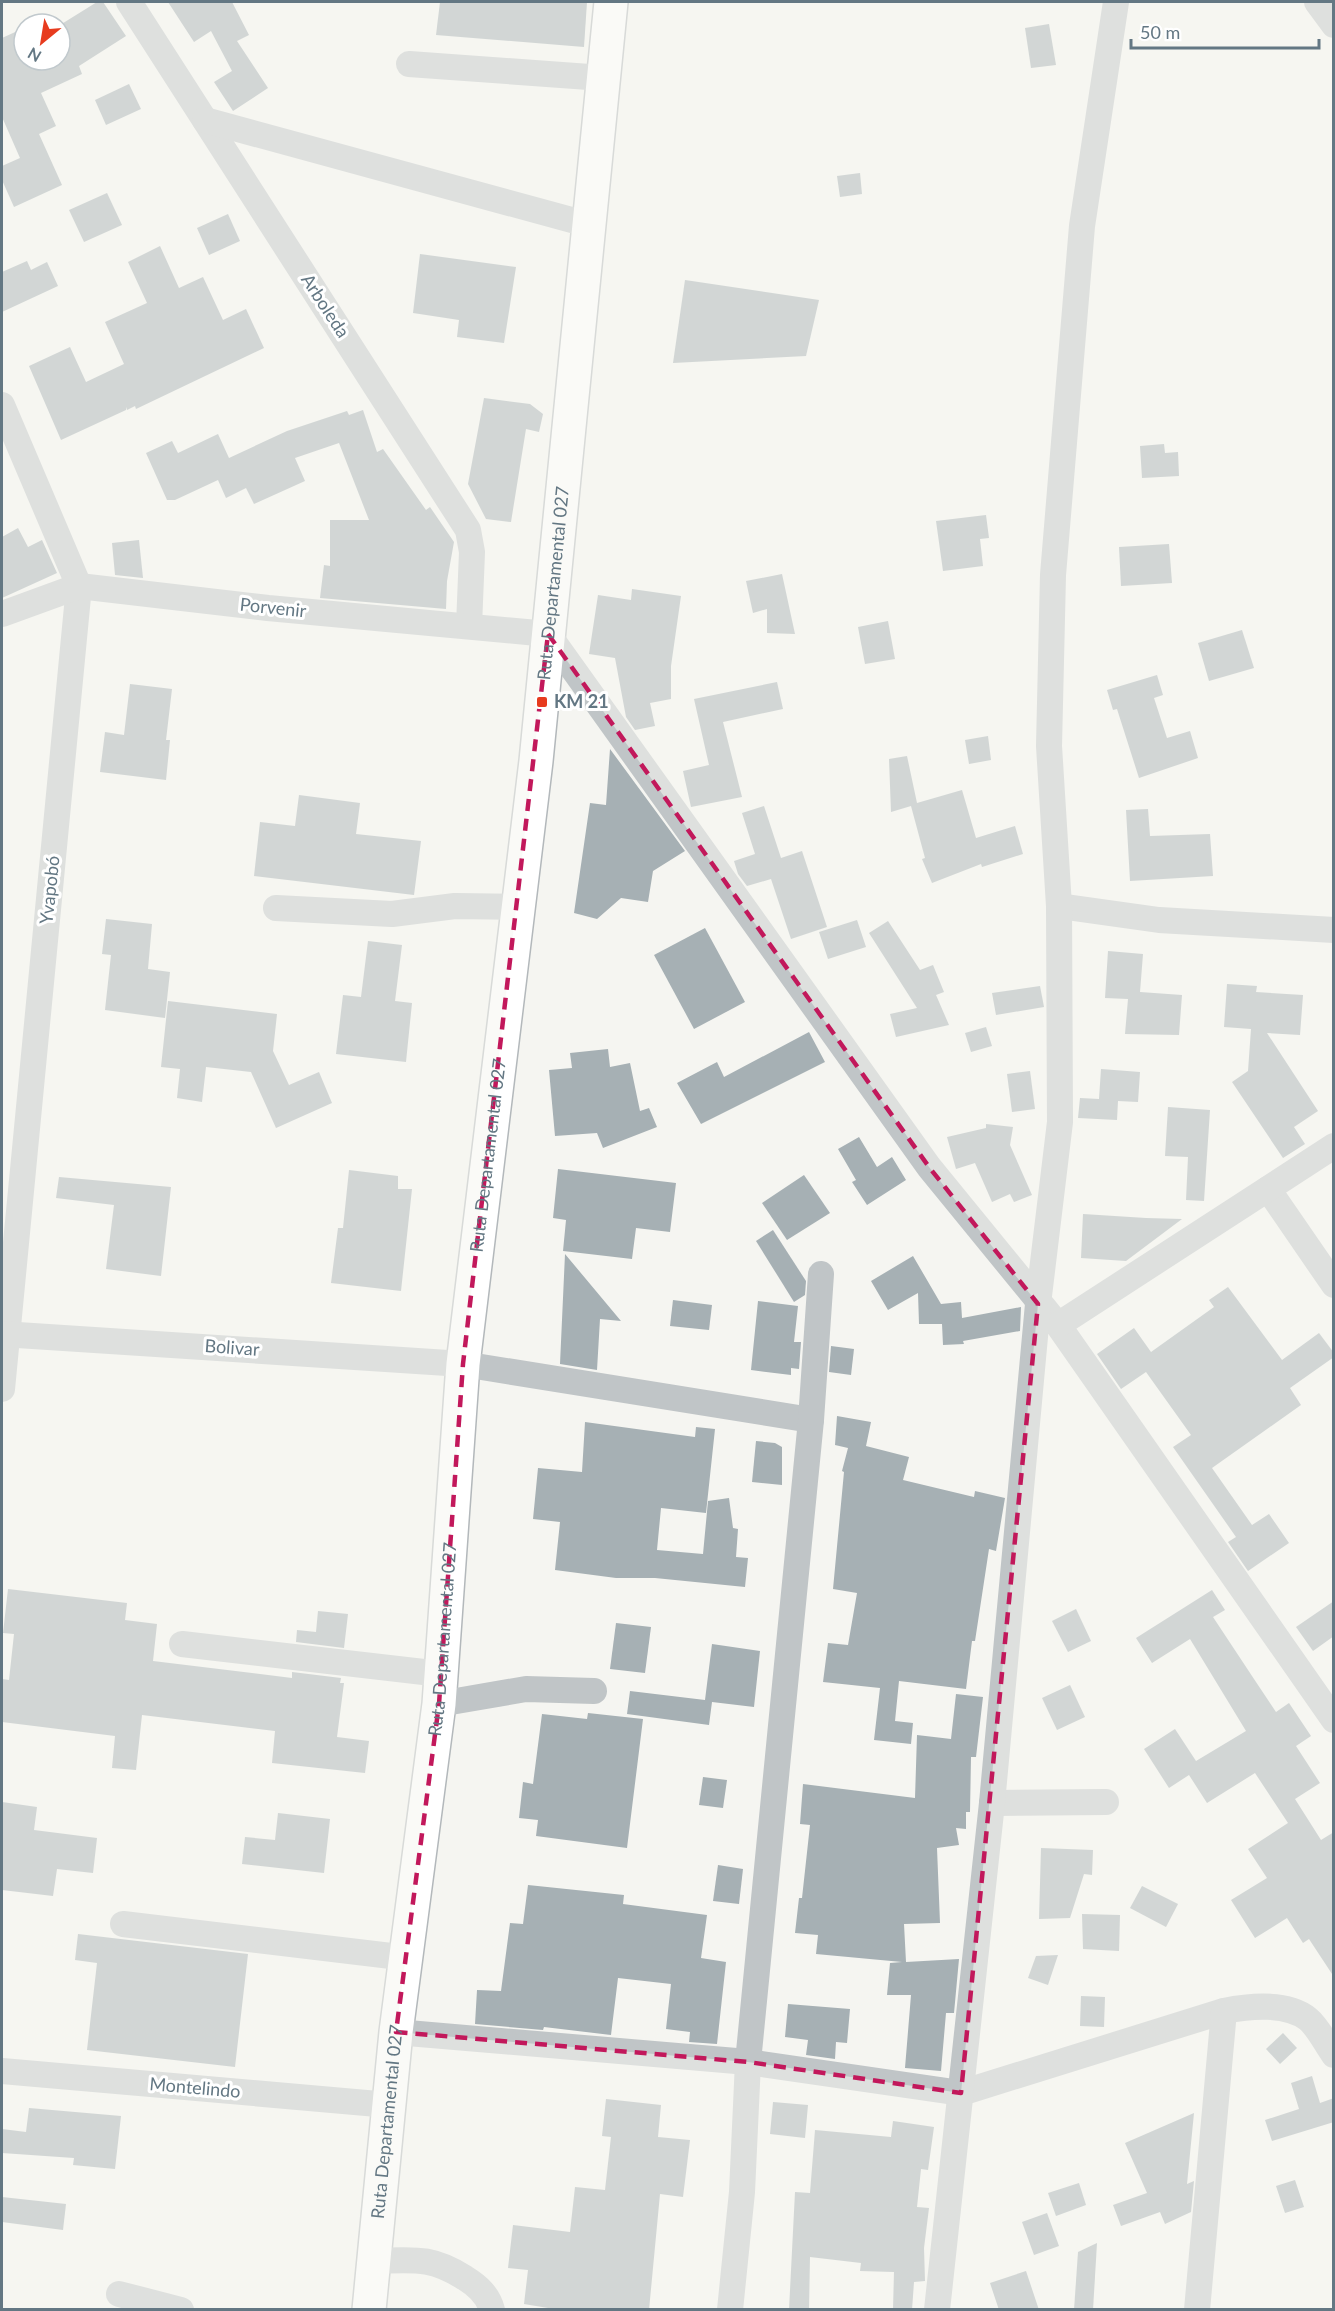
<svg xmlns="http://www.w3.org/2000/svg" width="1335" height="2311" viewBox="0 0 1335 2311" font-family="Lato,sans-serif">
<style>
.building{fill:#a6b0b4}
.lines{fill:none;stroke-linecap:round;stroke-linejoin:round}
.major-casing{stroke:#b3b8bb;stroke-width:36}
.minor{stroke:#c0c5c7;stroke-width:26}
.major{stroke:#fff;stroke-width:33}
.marked{fill:none;stroke:#c2185b;stroke-width:4.5;stroke-dasharray:12 8;stroke-linejoin:round}
.poi-dot{fill:#e73b1e;stroke:#fff;stroke-width:2}
.labels{text-anchor:middle;stroke-width:6;stroke-linejoin:round;paint-order:stroke}
.street-label{font-size:18px;fill:#637783;stroke:#fff}
.poi-label{font-size:18px;font-weight:bold;fill:#637783;stroke:#fff;text-anchor:start}
</style>
<rect width="100%" height="100%" fill="#f5f5f1"/>
<!-- building -->
<g class="building">
<polygon points="97,2 103,2 126,36 79,66 82,74 41,93 56,126 39,134 62,185 14,207 2,180 2,166 20,158 2,117 2,38 24,28 24,60 60,60 60,25"/>
<polygon points="168,2 232,2 249,35 237,41 268,88 233,111 214,82 232,71 211,31 194,42"/>
<polygon points="440,2 587,2 584,47 436,35"/>
<polygon points="1049,24 1056,65 1031,68 1025,28"/>
<polygon points="129,84 141,109 106,125 95,100"/>
<polygon points="860,173 862,194 840,197 837,176"/>
<polygon points="107,193 122,225 84,242 69,210"/>
<polygon points="228,214 240,241 209,255 197,228"/>
<polygon points="160,246 179,288 203,277 223,320 246,309 264,348 136,409 135,406 127,410 126,407 126,410 61,440 29,366 70,347 86,382 124,364 105,322 147,303 128,262"/>
<polygon points="420,254 516,267 504,343 457,337 459,320 413,313"/>
<polygon points="27,261 31,270 47,262 58,286 2,312 2,272"/>
<polygon points="685,280 819,300 806,356 673,363"/>
<polygon points="484,398 530,404 543,414 539,432 526,429 511,522 486,519 468,484"/>
<polygon points="363,410 377,452 383,449 426,510 430,507 454,542 447,581 446,609 320,598 324,565 330,566 330,520 369,520 339,443 295,458 305,481 254,504 246,488 226,498 218,480 175,500 167,500 146,453 172,441 178,453 218,434 229,458 287,431 347,411 349,415"/>
<polygon points="1164,444 1165,453 1178,452 1179,476 1142,478 1140,446"/>
<polygon points="986,515 989,538 980,539 983,566 943,571 936,521"/>
<polygon points="18,528 28,547 42,540 57,573 2,598 2,537"/>
<polygon points="139,540 143,578 115,575 112,543"/>
<polygon points="1169,544 1172,583 1121,586 1119,547"/>
<polygon points="782,574 795,634 767,633 767,609 753,613 746,581"/>
<polygon points="632,589 681,596 671,666 671,699 650,703 655,726 635,730 626,717 615,658 589,654 598,595 631,600"/>
<polygon points="888,621 895,659 865,664 858,627"/>
<polygon points="1242,630 1254,668 1209,681 1198,643"/>
<polygon points="1157,675 1163,695 1154,698 1167,738 1190,731 1198,758 1139,778 1117,709 1113,710 1107,690"/>
<polygon points="777,682 783,709 723,722 742,797 691,807 683,771 709,765 694,699"/>
<polygon points="130,684 172,689 166,740 170,740 166,780 100,772 105,732 124,735"/>
<polygon points="988,736 991,760 969,764 965,740"/>
<polygon points="610,749 685,851 653,871 648,902 621,898 597,919 574,913 590,803 606,805"/>
<polygon points="907,756 917,803 962,790 976,838 1015,826 1023,854 982,867 981,864 932,883 922,859 925,858 911,806 891,812 889,759"/>
<polygon points="299,795 360,803 356,834 421,841 414,895 254,876 260,822 295,826"/>
<polygon points="764,806 781,858 802,851 827,927 791,939 771,879 747,886 738,874 734,861 755,854 742,813"/>
<polygon points="1148,809 1150,836 1210,834 1213,876 1130,881 1126,810"/>
<polygon points="106,919 152,924 148,969 170,972 165,1018 105,1010 111,955 102,954"/>
<polygon points="857,920 866,947 828,959 819,932"/>
<polygon points="888,921 920,970 933,965 944,992 936,995 949,1025 896,1037 890,1014 917,1008 869,933"/>
<polygon points="705,928 745,1002 694,1029 654,955"/>
<polygon points="368,941 402,945 395,1001 412,1003 406,1062 336,1054 343,995 361,997"/>
<polygon points="1108,951 1143,954 1140,992 1182,995 1179,1035 1125,1034 1128,999 1105,998"/>
<polygon points="1227,984 1257,986 1256,992 1303,995 1300,1035 1267,1033 1318,1111 1294,1127 1305,1144 1283,1158 1232,1082 1248,1071 1251,1029 1224,1027"/>
<polygon points="1040,986 1044,1007 996,1015 992,993"/>
<polygon points="168,1001 277,1014 273,1051 289,1085 319,1072 332,1103 276,1128 251,1072 206,1067 202,1102 177,1098 180,1069 161,1067"/>
<polygon points="986,1027 992,1046 971,1052 965,1033"/>
<polygon points="809,1032 825,1062 701,1124 677,1083 717,1062 724,1077"/>
<polygon points="608,1049 610,1067 630,1063 640,1111 649,1108 657,1127 603,1148 597,1133 555,1136 549,1070 572,1068 570,1053"/>
<polygon points="1101,1069 1140,1072 1138,1102 1118,1101 1117,1120 1078,1118 1080,1098 1099,1099"/>
<polygon points="1030,1071 1035,1109 1012,1112 1007,1074"/>
<polygon points="1168,1107 1210,1110 1204,1201 1186,1200 1188,1157 1165,1156"/>
<polygon points="986,1124 1013,1127 1010,1145 1032,1195 1014,1202 1010,1194 992,1202 975,1163 956,1169 947,1137 986,1128"/>
<polygon points="859,1137 877,1167 892,1157 906,1180 867,1205 852,1182 856,1180 838,1149"/>
<polygon points="558,1169 676,1183 670,1232 636,1228 632,1259 563,1251 566,1220 553,1218"/>
<polygon points="349,1170 398,1176 398,1189 412,1189 401,1291 331,1283 338,1228 343,1228"/>
<polygon points="804,1175 830,1213 787,1240 762,1203"/>
<polygon points="59,1177 171,1187 161,1276 106,1269 114,1205 56,1198"/>
<polygon points="1083,1214 1146,1218 1182,1219 1126,1261 1081,1258"/>
<polygon points="773,1230 806,1281 805,1295 794,1302 756,1241"/>
<polygon points="565,1254 621,1321 600,1319 597,1370 560,1364"/>
<polygon points="913,1256 941,1304 961,1302 962,1318 1021,1307 1020,1331 963,1341 964,1344 943,1345 942,1324 919,1324 918,1293 888,1310 871,1281"/>
<polygon points="1228,1287 1282,1360 1319,1333 1334,1353 1334,1357 1290,1388 1301,1405 1212,1468 1252,1525 1269,1514 1289,1543 1248,1571 1228,1542 1236,1537 1173,1447 1191,1435 1146,1372 1121,1389 1097,1354 1134,1328 1151,1352 1214,1307 1209,1300"/>
<polygon points="673,1300 712,1305 709,1330 670,1326"/>
<polygon points="758,1301 798,1306 794,1342 801,1342 799,1369 791,1368 791,1375 751,1370"/>
<polygon points="831,1346 854,1349 851,1375 829,1372"/>
<polygon points="837,1416 871,1422 866,1446 909,1457 903,1480 974,1497 975,1491 1005,1498 996,1551 989,1549 975,1641 972,1641 966,1689 899,1681 895,1721 913,1723 911,1744 874,1740 880,1688 823,1682 828,1643 848,1645 857,1593 833,1589 844,1472 842,1471 848,1448 835,1445"/>
<polygon points="585,1422 695,1437 696,1427 715,1429 706,1513 661,1508 657,1550 703,1554 708,1501 729,1498 733,1528 738,1529 736,1557 748,1558 745,1587 655,1578 616,1578 555,1570 560,1522 533,1519 538,1468 582,1472"/>
<polygon points="756,1441 775,1443 782,1447 782,1485 752,1482"/>
<polygon points="8,1589 127,1603 125,1620 157,1624 153,1661 292,1678 292,1672 341,1678 340,1683 344,1683 337,1737 369,1741 365,1773 272,1763 275,1731 142,1715 136,1770 112,1768 115,1736 2,1722 2,1679 9,1680 14,1634 3,1633"/>
<polygon points="1212,1590 1225,1610 1213,1617 1252,1676 1276,1712 1289,1703 1311,1736 1296,1746 1320,1783 1295,1799 1321,1840 1334,1832 1334,1977 1309,1939 1303,1943 1287,1918 1255,1938 1231,1900 1267,1878 1248,1849 1288,1823 1255,1773 1207,1803 1189,1775 1169,1788 1144,1749 1175,1729 1196,1761 1246,1731 1190,1639 1152,1663 1136,1638"/>
<polygon points="1334,1601 1334,1636 1313,1651 1296,1627"/>
<polygon points="1076,1609 1091,1641 1068,1652 1052,1621"/>
<polygon points="318,1611 348,1614 344,1648 296,1642 297,1630 316,1632"/>
<polygon points="616,1623 651,1627 645,1673 610,1669"/>
<polygon points="712,1644 760,1651 754,1707 712,1702 709,1725 627,1714 630,1691 705,1700"/>
<polygon points="1070,1685 1085,1717 1057,1730 1042,1698"/>
<polygon points="956,1694 983,1697 976,1757 971,1757 970,1812 966,1812 966,1829 956,1828 959,1845 937,1848 940,1923 904,1924 906,1962 959,1959 954,2013 946,2013 941,2071 905,2068 911,1995 887,1995 890,1963 902,1962 816,1954 818,1935 795,1933 799,1898 802,1898 810,1825 800,1824 803,1784 915,1798 917,1735 951,1739"/>
<polygon points="588,1713 643,1719 627,1848 536,1836 538,1820 519,1818 523,1782 533,1784 542,1714 587,1719"/>
<polygon points="703,1777 727,1780 723,1808 699,1805"/>
<polygon points="2,1802 37,1807 34,1830 97,1838 93,1873 57,1869 53,1896 2,1890"/>
<polygon points="278,1813 330,1819 324,1873 242,1864 245,1837 275,1840"/>
<polygon points="1041,1848 1093,1850 1092,1875 1084,1874 1070,1918 1039,1919"/>
<polygon points="718,1865 743,1869 739,1904 713,1901"/>
<polygon points="528,1885 624,1895 623,1904 707,1915 701,1958 726,1962 717,2044 689,2042 690,2032 666,2029 671,1984 618,1978 611,2035 544,2027 543,2030 475,2024 477,1990 501,1991 510,1923 523,1924"/>
<polygon points="1142,1886 1178,1904 1166,1927 1130,1908"/>
<polygon points="1082,1914 1120,1915 1119,1951 1083,1949"/>
<polygon points="78,1934 248,1954 235,2067 87,2050 97,1963 75,1960"/>
<polygon points="1058,1955 1048,1985 1028,1978 1036,1956"/>
<polygon points="1081,1996 1105,1997 1104,2027 1080,2026"/>
<polygon points="788,2004 850,2009 847,2043 836,2042 835,2059 806,2055 808,2040 785,2037"/>
<polygon points="1283,2033 1297,2048 1280,2064 1266,2049"/>
<polygon points="1312,2076 1320,2103 1334,2098 1334,2122 1272,2141 1265,2120 1299,2109 1291,2083"/>
<polygon points="606,2099 661,2105 658,2137 690,2140 683,2197 660,2194 649,2310 560,2310 524,2304 528,2270 508,2268 513,2225 570,2232 575,2187 605,2190 611,2137 602,2136"/>
<polygon points="773,2102 808,2105 805,2138 770,2134"/>
<polygon points="29,2108 121,2116 115,2169 73,2165 74,2158 2,2153 2,2129 26,2132"/>
<polygon points="1194,2113 1187,2184 1194,2181 1191,2212 1165,2224 1160,2212 1121,2226 1113,2205 1147,2193 1125,2143"/>
<polygon points="893,2121 934,2127 928,2170 921,2169 917,2207 929,2208 924,2248 925,2281 914,2282 912,2310 893,2310 894,2272 860,2271 861,2263 810,2257 809,2310 789,2310 795,2192 810,2193 815,2130 891,2137"/>
<polygon points="1295,2180 1304,2207 1285,2213 1276,2186"/>
<polygon points="1079,2183 1086,2205 1056,2216 1048,2193"/>
<polygon points="2,2197 66,2204 63,2230 2,2222"/>
<polygon points="1047,2213 1059,2246 1034,2255 1022,2222"/>
<polygon points="1097,2243 1093,2310 1074,2310 1078,2252"/>
<polygon points="1026,2271 1039,2310 999,2310 990,2283"/>
</g>
<g class="lines">
<!-- major casing -->
<g class="major-casing">
<g id="major">
<path id="s1" d="M369 2310 396 2032 439 1704 463 1364 536 761 611 2"/>
</g>
</g>
<!-- minor -->
<g class="minor">
<polyline points="129,2 468,530 472,552 469,626"/>
<polyline points="1317,2 1334,25"/>
<polyline points="409,64 603,78"/>
<polyline points="205,120 590,225"/>
<polyline points="2,405 79,586 2,1389"/>
<polyline points="2,614 79,586 268,608 548,634 929,1167 1058,1325 1334,1720"/>
<polyline points="1059,906 1159,920 1334,930"/>
<polyline points="276,908 392,914 455,906 519,907"/>
<polyline points="1268,1189 1334,1285"/>
<polyline points="1058,1325 1334,1146"/>
<polyline points="2,1334 463,1364 811,1420"/>
<polyline points="182,1644 441,1674"/>
<polyline points="439,1704 526,1689 594,1691"/>
<polyline points="992,1803 1106,1802"/>
<polyline points="123,1924 408,1958"/>
<path d="M396 2032 748 2062 961 2093 1224 2011C1249 2006 1287 2002 1308 2019 1318 2027 1326 2044 1334 2055"/>
<polyline points="2,2071 389,2105"/>
<path d="M374 2261C413 2260 431 2256 465 2278 478 2286 488 2295 492 2310"/>
<polyline points="119,2294 181,2310"/>
<polyline points="730,2310 742,2192 748,2062 811,1420 821,1274"/>
<polyline points="937,2310 992,1803 1038,1304 1060,1122 1059,906 1049,746 1053,575 1082,226 1116,2"/>
<polyline points="1197,2310 1224,2011"/>
</g>
<!-- major -->
<use href="#major" class="major"/>
</g>
<!-- marked area -->
<path d="M0 0H1335V2311H0ZM548 634 929 1167 1038 1304 961 2093 748 2062 396 2032 439 1704 463 1364Z" fill="#f5f5f1" fill-opacity=".55" fill-rule="evenodd"/>
<path class="marked" d="M548 634 929 1167 1038 1304 961 2093 748 2062 396 2032 439 1704 463 1364Z"/>
<!-- markers -->
<rect class="poi-dot" x="536" y="696" width="12" height="12" rx="3"/>
<g class="labels">
<!-- street labels -->
<g class="street-label">
<text transform="translate(325 306) rotate(57)" y="6">Arboleda</text>
<text dy="6" stroke="none"><textPath href="#s1" startOffset="1737">Ruta Departamental 027</textPath></text>
<text transform="translate(273 608) rotate(6)" y="6">Porvenir</text>
<text transform="translate(50 890) rotate(-84)" y="6">Yvapobó</text>
<text dy="6" stroke="none"><textPath href="#s1" startOffset="1161">Ruta Departamental 027</textPath></text>
<text transform="translate(232 1348) rotate(4)" y="6">Bolivar</text>
<text dy="6" stroke="none"><textPath href="#s1" startOffset="675">Ruta Departamental 027</textPath></text>
<text transform="translate(195 2088) rotate(5)" y="6">Montelindo</text>
<text dy="6" stroke="none"><textPath href="#s1" startOffset="189">Ruta Departamental 027</textPath></text>
</g>
<!-- poi labels -->
<g class="poi-label">
<text x="554" y="708">KM 21</text>
</g>
</g>
<!-- border -->
<rect width="1335" height="2311" fill="none" stroke="#637783" stroke-width="6"/>
<!-- north arrow -->
<g transform="translate(42 42) rotate(210)"><circle r="28" fill="#ffffff" stroke="#c1c9cd" stroke-width="1.5"/>
<path d="M0-4.5L10 22L0 15L-10 22Z" fill="#e73b1e"/>
<text y="-9" font-size="16" font-weight="bold" text-anchor="middle" fill="#637783">N</text>
</g>
<!-- scale -->
<path d="M1131 39v9h188v-9" fill="none" stroke="#637783" stroke-width="3"/>
<text x="1140" y="39" font-size="18" fill="#637783" stroke="#ffffff" stroke-width="4.5" paint-order="stroke">50 m</text>
</svg>
